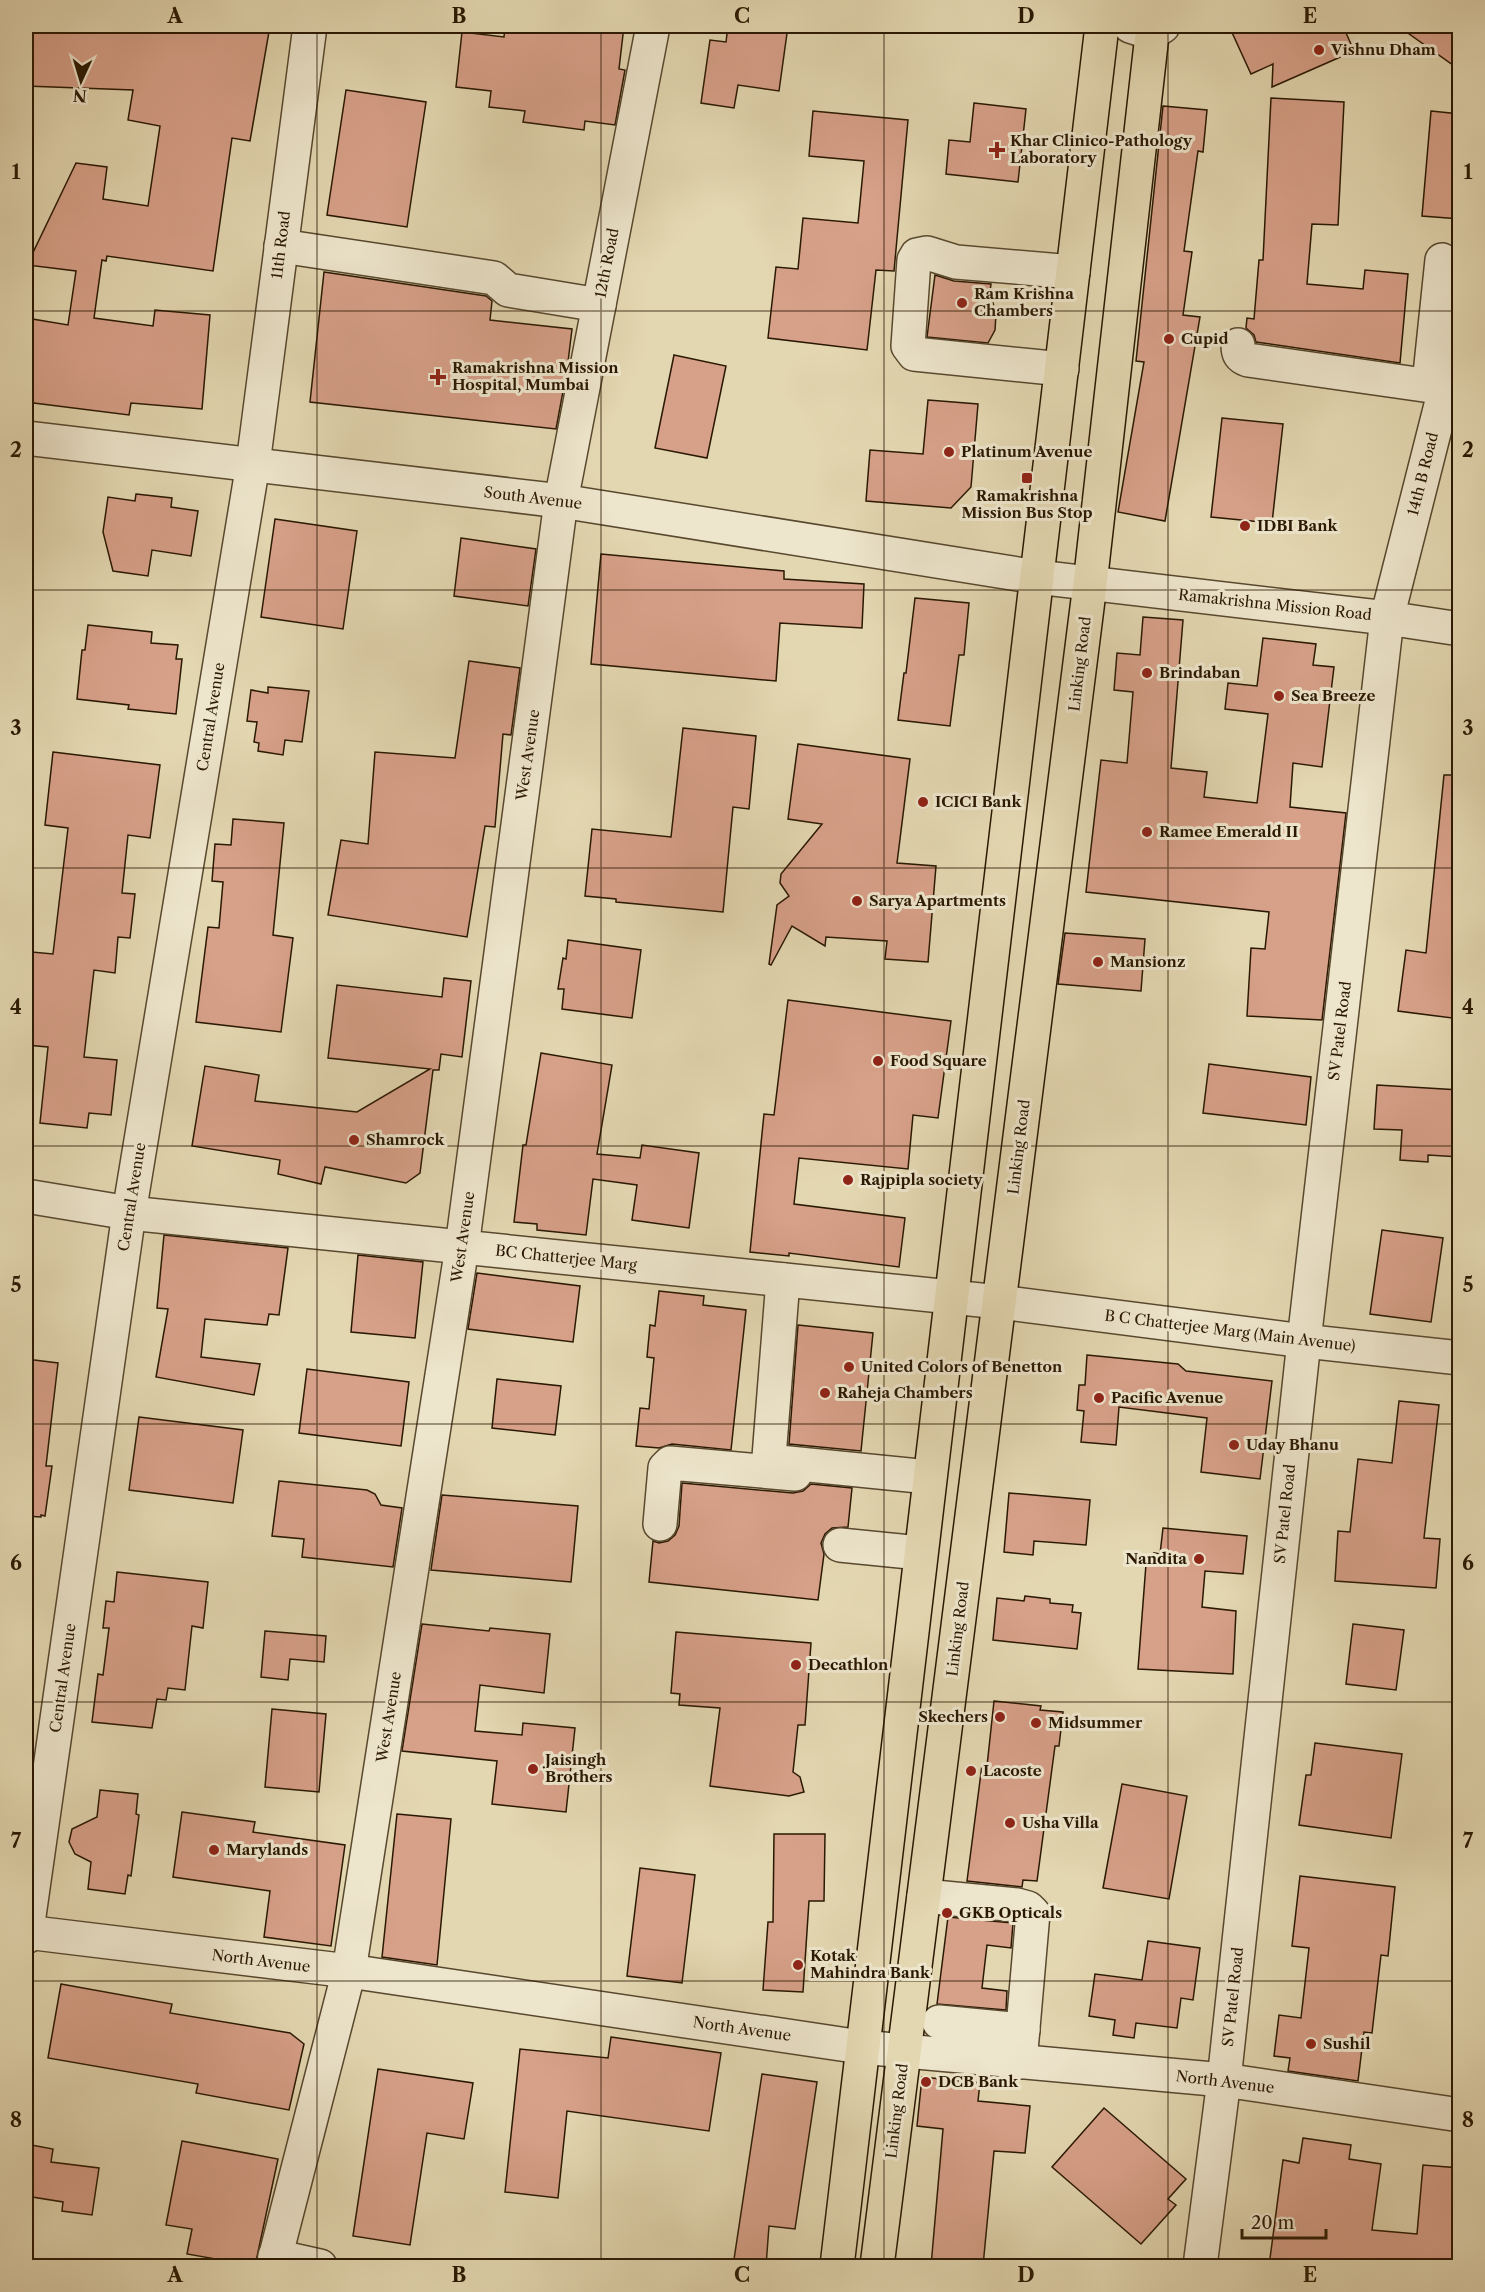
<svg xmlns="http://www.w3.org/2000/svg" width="1485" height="2292" viewBox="0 0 1485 2292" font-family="'Libre Caslon Text',serif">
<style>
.building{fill:#d7a089;stroke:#2a1802;stroke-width:1.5}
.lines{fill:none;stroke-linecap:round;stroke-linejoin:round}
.minor-casing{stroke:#58482e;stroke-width:36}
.major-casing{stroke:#2a1802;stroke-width:36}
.minor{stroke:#ede5cc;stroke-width:33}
.major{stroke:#e3d7b1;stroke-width:33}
.grid{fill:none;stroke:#2a1802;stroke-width:1.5;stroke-opacity:0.55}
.poi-dot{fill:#8f2418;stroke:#ede5cc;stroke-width:2}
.labels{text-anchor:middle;stroke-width:6;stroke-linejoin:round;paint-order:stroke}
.poi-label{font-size:15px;font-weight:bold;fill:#2a1802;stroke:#ede5cc;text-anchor:start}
.street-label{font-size:15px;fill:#2a1802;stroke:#ede5cc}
.neatline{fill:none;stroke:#2a1802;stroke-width:2}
.grid-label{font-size:20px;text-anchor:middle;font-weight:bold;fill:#2a1802}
</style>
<rect width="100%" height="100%" fill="#e3d7b1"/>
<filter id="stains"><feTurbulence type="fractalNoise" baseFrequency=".00333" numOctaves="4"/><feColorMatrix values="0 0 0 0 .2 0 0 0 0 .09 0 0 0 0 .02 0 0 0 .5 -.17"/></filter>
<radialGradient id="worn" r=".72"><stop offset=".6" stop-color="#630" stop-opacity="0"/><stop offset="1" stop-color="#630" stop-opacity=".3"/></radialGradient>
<!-- building -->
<g class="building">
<polygon points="26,26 270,26 250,141 232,138 213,271 107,256 106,261 102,260 94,318 153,326 155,310 210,315 202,409 131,403 129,415 26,402 26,318 68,325 76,271 27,265 76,163 107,167 103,199 148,206 160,126 128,120 133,90 26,86"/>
<polygon points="505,26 624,26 619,69 625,70 615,125 585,121 584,130 523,122 525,111 489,107 491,91 456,87 462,32 504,37"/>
<polygon points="728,26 788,26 779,91 738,85 734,108 701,103 710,40 726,42"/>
<polygon points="1229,26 1343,26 1354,51 1272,87 1273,64 1251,74"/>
<polygon points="1398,26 1460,26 1460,70"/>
<polygon points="346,90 426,102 407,227 327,215"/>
<polygon points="1271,98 1344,102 1338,225 1312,224 1307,284 1363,289 1365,270 1408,274 1400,363 1256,342 1254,335 1246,328 1247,318 1254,319 1259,260 1263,260"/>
<polygon points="974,103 1026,109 1018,182 946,174 949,140 970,142"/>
<polygon points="1163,106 1207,110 1203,152 1198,151 1184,251 1192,252 1183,315 1200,317 1165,521 1118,512 1144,362 1136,361"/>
<polygon points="813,111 908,120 894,271 876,270 867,350 768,338 776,267 798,269 803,218 858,223 864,161 809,156"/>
<polygon points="1431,111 1460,114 1460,219 1422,216"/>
<polygon points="324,272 486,296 492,301 490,320 572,329 567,370 556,429 310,402"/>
<polygon points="935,275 954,281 991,284 990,292 996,314 995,330 988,343 927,337"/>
<polygon points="674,355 726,366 707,458 655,448"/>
<polygon points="928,400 978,404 971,487 951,508 866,501 870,450 923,454"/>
<polygon points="1222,418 1283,424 1272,523 1211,517"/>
<polygon points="136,494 172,498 171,507 198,511 191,556 152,550 148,576 113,571 103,532 108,497 135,501"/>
<polygon points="275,519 357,531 343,629 261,617"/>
<polygon points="461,538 536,549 528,606 454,596"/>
<polygon points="601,554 784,571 784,579 864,584 862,628 780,623 776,681 591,664"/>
<polygon points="915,598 969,603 964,655 959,655 950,726 898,720 904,673 906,673"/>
<polygon points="1143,617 1183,620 1171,768 1207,772 1204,797 1257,803 1268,714 1225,709 1228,683 1257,686 1263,638 1316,644 1313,665 1334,667 1322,767 1293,763 1290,807 1346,813 1322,1020 1247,1016 1251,948 1265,949 1269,912 1086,892 1101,760 1127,763 1133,692 1114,690 1117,653 1140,655"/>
<polygon points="88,625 152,632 151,643 178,645 176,659 182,659 176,714 128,709 129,705 77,699 82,650 85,650"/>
<polygon points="469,661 520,668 511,735 503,734 495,827 485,826 467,937 328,915 341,840 368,844 375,752 455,758"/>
<polygon points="268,687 309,691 302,742 285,740 283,755 258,751 259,743 254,742 257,722 247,721 251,690 268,693"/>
<polygon points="683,728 756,736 749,809 733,807 723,912 616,902 616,899 585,896 592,829 671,837"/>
<polygon points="798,744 910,759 897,863 936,866 928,962 885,959 887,941 826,937 825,946 792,926 771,965 769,964 777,905 789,896 780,883 781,874 822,824 788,819"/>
<polygon points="53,752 160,765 150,838 128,835 122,893 135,894 130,938 118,937 115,973 94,970 84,1057 117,1060 111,1115 89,1113 87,1128 40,1123 48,1047 26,1045 26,1012 32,952 53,954 68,828 45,825"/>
<polygon points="1444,775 1460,775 1460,911 1454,956 1460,957 1460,1019 1398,1011 1406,950 1426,953"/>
<polygon points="233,819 284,823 273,935 293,938 281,1032 196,1022 208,927 219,928 223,882 212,881 215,844 231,845"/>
<polygon points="1065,933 1145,939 1141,991 1058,984"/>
<polygon points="568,940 641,950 632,1018 562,1009 564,989 558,989 563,958 566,959"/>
<polygon points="444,978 471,981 462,1057 441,1054 439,1070 433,1070 420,1173 406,1183 325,1167 321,1184 278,1174 280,1160 192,1146 205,1066 259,1075 255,1101 357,1112 430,1069 328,1058 337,985 442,997"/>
<polygon points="788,1000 951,1021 938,1118 913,1115 908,1169 799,1158 794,1204 905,1218 899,1267 789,1253 789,1256 750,1252 764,1114 774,1115"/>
<polygon points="541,1053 612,1065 597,1154 640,1158 642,1145 699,1153 689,1228 632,1220 637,1185 593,1179 586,1235 537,1230 537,1224 514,1222 523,1145 526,1145"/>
<polygon points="1209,1064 1311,1077 1306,1125 1203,1113"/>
<polygon points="1377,1085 1460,1090 1460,1157 1428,1155 1428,1162 1400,1160 1402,1130 1374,1129"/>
<polygon points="1382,1230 1443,1238 1431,1322 1370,1314"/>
<polygon points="164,1235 288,1248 279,1315 269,1314 267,1325 205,1319 201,1357 260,1364 254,1395 156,1377 168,1309 157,1308"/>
<polygon points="358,1255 423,1262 415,1338 351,1332"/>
<polygon points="477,1273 580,1286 573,1342 468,1329"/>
<polygon points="659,1291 704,1296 703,1305 746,1310 731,1450 672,1444 659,1448 636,1446 640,1408 649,1409 654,1358 647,1357 650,1325 655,1326"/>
<polygon points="798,1325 873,1333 861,1451 789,1444"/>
<polygon points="1087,1355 1178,1364 1186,1371 1272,1381 1260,1479 1201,1472 1207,1418 1119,1407 1116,1445 1081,1442 1084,1411 1077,1410 1079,1385 1085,1385"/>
<polygon points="26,1359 58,1363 46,1466 52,1466 45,1516 41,1515 41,1517 26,1516"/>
<polygon points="307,1369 409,1382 401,1446 299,1433"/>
<polygon points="497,1379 561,1386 555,1435 492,1428"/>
<polygon points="1399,1401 1439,1405 1424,1538 1440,1539 1436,1588 1335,1581 1338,1531 1350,1532 1358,1459 1392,1463"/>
<polygon points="139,1417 243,1430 233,1503 129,1490"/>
<polygon points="279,1481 367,1490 375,1494 381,1505 402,1508 393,1567 302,1557 304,1539 272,1536"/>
<polygon points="682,1483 793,1493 803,1491 811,1484 852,1488 848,1527 832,1528 825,1534 821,1543 824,1554 818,1600 649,1582 653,1541 659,1543 668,1541 675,1535 679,1526"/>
<polygon points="1009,1493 1090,1500 1086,1545 1034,1541 1033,1555 1004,1552"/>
<polygon points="442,1495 578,1506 571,1582 431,1570"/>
<polygon points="1163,1528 1247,1536 1243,1574 1205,1571 1202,1607 1236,1611 1233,1674 1138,1669 1146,1564 1154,1565 1154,1553 1160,1554"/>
<polygon points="117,1572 208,1582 203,1628 192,1626 185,1690 168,1688 166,1700 157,1699 152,1728 92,1722 98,1674 103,1675 109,1628 103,1628 106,1601 114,1602"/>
<polygon points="1025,1596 1050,1599 1050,1603 1073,1605 1072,1612 1081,1613 1077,1649 993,1640 997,1598 1024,1601"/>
<polygon points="422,1624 489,1631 490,1628 550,1634 544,1693 480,1685 475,1731 522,1735 523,1723 575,1728 566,1812 492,1804 497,1761 402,1751"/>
<polygon points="1353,1624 1404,1630 1396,1690 1346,1684"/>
<polygon points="265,1631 326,1636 324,1662 290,1659 288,1680 261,1677"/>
<polygon points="676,1632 811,1643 805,1725 798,1725 793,1772 800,1777 804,1792 789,1796 710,1786 720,1708 679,1705 680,1694 671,1693"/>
<polygon points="994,1701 1041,1706 1040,1710 1063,1712 1059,1746 1055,1746 1037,1881 1023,1880 1022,1887 967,1881 982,1765 987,1766"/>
<polygon points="272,1709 326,1714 319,1792 265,1787"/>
<polygon points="1315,1743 1402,1754 1391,1838 1299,1825 1306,1775 1311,1775"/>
<polygon points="1122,1784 1187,1796 1169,1899 1103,1888"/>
<polygon points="100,1790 138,1794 136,1814 139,1815 131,1876 128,1875 125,1894 88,1889 91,1862 75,1854 69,1842 72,1829 97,1817"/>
<polygon points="182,1812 255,1822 253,1832 345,1845 331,1946 264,1937 270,1891 173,1877"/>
<polygon points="397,1814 451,1819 437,1965 382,1957"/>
<polygon points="774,1834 825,1834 824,1901 809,1901 803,1992 763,1990 768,1922 773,1922"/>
<polygon points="640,1868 695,1875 682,1983 627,1976"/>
<polygon points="1300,1876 1395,1887 1388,1956 1381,1955 1372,2033 1364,2032 1358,2081 1288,2071 1290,2058 1274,2056 1279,2015 1301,2018 1309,1948 1292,1946"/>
<polygon points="948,1917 1013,1923 1011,1948 987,1945 982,1988 1007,1991 1006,2010 937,2004"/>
<polygon points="1148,1941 1200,1948 1193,2000 1181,1998 1177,2028 1136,2023 1134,2038 1113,2035 1115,2020 1089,2016 1095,1974 1142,1980"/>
<polygon points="61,1984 172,2004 170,2013 290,2033 304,2044 289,2110 196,2093 198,2084 48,2058"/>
<polygon points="611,2037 721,2053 709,2131 567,2111 558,2198 505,2192 520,2049 608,2058"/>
<polygon points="378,2069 473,2083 464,2139 427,2133 410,2245 353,2236"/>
<polygon points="762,2074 817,2082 795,2229 769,2226 766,2266 733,2266"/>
<polygon points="922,2077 980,2083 978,2101 1030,2106 1025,2153 994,2151 983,2266 931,2266 943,2129 917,2126"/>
<polygon points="1104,2108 1186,2179 1168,2199 1176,2205 1141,2244 1052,2167"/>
<polygon points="1303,2138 1351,2145 1349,2159 1381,2164 1372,2230 1417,2234 1423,2165 1460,2168 1460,2266 1269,2266 1283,2160 1299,2163"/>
<polygon points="182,2141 278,2159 255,2266 187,2254 192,2229 166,2225"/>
<polygon points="26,2144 53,2149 51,2162 99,2168 92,2215 62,2211 63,2202 26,2196"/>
</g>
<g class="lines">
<!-- minor casing -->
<g class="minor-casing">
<g id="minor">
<polyline points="1130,26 1152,33 1163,26"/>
<polyline points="281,246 494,278 508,290 599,305"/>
<path d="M1238 345C1238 354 1240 357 1248 360L1445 388"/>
<polyline points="1062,369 914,354 908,346 914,260 917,255 927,253 956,262 1073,272"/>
<polyline points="1429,384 1442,260"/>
<polyline points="26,438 561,501 1037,577 1387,618 1460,629"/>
<polyline points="26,1196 129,1213 1000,1302 1304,1341 1460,1358"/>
<polyline points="783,1280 769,1457 779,1462 929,1477"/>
<polyline points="660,1524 665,1468 670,1463 795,1474"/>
<polyline points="840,1545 920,1553"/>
<polyline points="924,1896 1017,1905 1028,1908 1033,1913 1020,2062"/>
<polyline points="26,1932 349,1971 861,2047 1224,2080 1460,2115"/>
<polyline points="26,1937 129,1213 253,464 310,26"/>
<polyline points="939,2022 1023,2030"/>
<polyline points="275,2256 320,2266"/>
<polyline points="273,2266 349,1971 462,1247 561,501 653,26"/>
<polyline points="1200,2266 1224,2080 1304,1341 1387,618 1460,330"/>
</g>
</g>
<!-- major casing -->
<g class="major-casing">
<g id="major">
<polyline points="837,2266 1102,26"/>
<polyline points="877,2266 1090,584 1153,26"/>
</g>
</g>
<!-- minor -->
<use href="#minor" class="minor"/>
<!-- major -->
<use href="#major" class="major"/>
</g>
<!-- grid -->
<path class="grid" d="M317 26V2266M601 26V2266M884 26V2266M1168 26V2266M26 311H1460M26 590H1460M26 868H1460M26 1146H1460M26 1424H1460M26 1702H1460M26 1981H1460"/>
<!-- markers -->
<g class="poi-dot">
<circle cx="1319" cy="50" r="6"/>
<path d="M994 141h6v6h6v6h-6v6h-6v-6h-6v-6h6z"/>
<circle cx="962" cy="303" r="6"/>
<circle cx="1169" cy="339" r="6"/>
<path d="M435 368h6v6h6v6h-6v6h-6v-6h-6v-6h6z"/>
<circle cx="949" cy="452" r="6"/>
<rect x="1021" y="472" width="12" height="12" rx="3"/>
<circle cx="1245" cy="526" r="6"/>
<circle cx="1147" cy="673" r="6"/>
<circle cx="1279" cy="696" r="6"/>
<circle cx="923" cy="802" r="6"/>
<circle cx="1147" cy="832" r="6"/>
<circle cx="857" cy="901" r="6"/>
<circle cx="1098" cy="962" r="6"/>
<circle cx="878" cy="1061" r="6"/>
<circle cx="354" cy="1140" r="6"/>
<circle cx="848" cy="1180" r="6"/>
<circle cx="849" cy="1367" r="6"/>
<circle cx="825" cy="1393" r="6"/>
<circle cx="1099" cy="1398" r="6"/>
<circle cx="1234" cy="1445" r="6"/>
<circle cx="1199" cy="1559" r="6"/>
<circle cx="796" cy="1665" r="6"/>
<circle cx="1000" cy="1717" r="6"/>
<circle cx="1036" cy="1723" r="6"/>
<circle cx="533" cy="1769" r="6"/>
<circle cx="971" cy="1771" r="6"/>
<circle cx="1010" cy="1823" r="6"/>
<circle cx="214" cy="1850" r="6"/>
<circle cx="947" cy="1913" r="6"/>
<circle cx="798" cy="1965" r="6"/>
<circle cx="1311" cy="2044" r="6"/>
<circle cx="926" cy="2082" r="6"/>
</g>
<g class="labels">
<!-- poi labels -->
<g class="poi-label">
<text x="1331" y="55">Vishnu Dham</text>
<text x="1010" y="146">Khar Clinico-Pathology<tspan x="1010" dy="17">Laboratory</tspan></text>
<text x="974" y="299">Ram Krishna<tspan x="974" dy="17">Chambers</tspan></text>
<text x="1181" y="344">Cupid</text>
<text x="452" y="373">Ramakrishna Mission<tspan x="452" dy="17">Hospital, Mumbai</tspan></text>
<text x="961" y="457">Platinum Avenue</text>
<text x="1027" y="501" text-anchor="middle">Ramakrishna<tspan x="1027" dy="17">Mission Bus Stop</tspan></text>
<text x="1257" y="531">IDBI Bank</text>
<text x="1159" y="678">Brindaban</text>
<text x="1291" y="701">Sea Breeze</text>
<text x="935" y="807">ICICI Bank</text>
<text x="1159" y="837">Ramee Emerald II</text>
<text x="869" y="906">Sarya Apartments</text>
<text x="1110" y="967">Mansionz</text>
<text x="890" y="1066">Food Square</text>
<text x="366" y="1145">Shamrock</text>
<text x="860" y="1185">Rajpipla society</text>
<text x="861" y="1372">United Colors of Benetton</text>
<text x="837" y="1398">Raheja Chambers</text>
<text x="1111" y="1403">Pacific Avenue</text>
<text x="1246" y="1450">Uday Bhanu</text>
<text x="1187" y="1564" text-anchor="end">Nandita</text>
<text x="808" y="1670">Decathlon</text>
<text x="988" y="1722" text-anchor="end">Skechers</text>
<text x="1048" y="1728">Midsummer</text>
<text x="545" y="1765">Jaisingh<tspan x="545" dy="17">Brothers</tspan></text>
<text x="983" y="1776">Lacoste</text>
<text x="1022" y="1828">Usha Villa</text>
<text x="226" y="1855">Marylands</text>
<text x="959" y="1918">GKB Opticals</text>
<text x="810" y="1961">Kotak<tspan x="810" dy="17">Mahindra Bank</tspan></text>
<text x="1323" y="2049">Sushil</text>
<text x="938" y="2087">DCB Bank</text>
</g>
<!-- street labels -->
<g class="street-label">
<text transform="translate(281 245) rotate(-83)" y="5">11th Road</text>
<text transform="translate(607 263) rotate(-79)" y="5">12th Road</text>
<text transform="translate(1423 474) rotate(-76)" y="5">14th B Road</text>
<text transform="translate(533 498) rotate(7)" y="5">South Avenue</text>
<text transform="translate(1275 605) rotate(6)" y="5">Ramakrishna Mission Road</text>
<text transform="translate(1080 664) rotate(-83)" y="5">Linking Road</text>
<text transform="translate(211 717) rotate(-81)" y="5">Central Avenue</text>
<text transform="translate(528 755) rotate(-82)" y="5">West Avenue</text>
<text transform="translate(1340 1031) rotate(-83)" y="5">SV Patel Road</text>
<text transform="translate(1019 1147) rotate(-83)" y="5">Linking Road</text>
<text transform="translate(132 1197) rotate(-81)" y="5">Central Avenue</text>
<text transform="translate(463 1237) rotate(-82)" y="5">West Avenue</text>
<text transform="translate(566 1258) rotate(6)" y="5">BC Chatterjee Marg</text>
<text transform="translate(1230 1331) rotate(7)" y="5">B C Chatterjee Marg (Main Avenue)</text>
<text transform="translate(1285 1514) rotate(-84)" y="5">SV Patel Road</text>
<text transform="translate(958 1629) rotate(-83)" y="5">Linking Road</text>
<text transform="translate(63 1678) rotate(-82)" y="5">Central Avenue</text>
<text transform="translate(389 1717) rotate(-81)" y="5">West Avenue</text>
<text transform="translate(261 1961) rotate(7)" y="5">North Avenue</text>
<text transform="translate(1233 1997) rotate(-84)" y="5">SV Patel Road</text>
<text transform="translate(742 2029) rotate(8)" y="5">North Avenue</text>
<text transform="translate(1225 2082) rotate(7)" y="5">North Avenue</text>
<text transform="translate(897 2111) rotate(-83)" y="5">Linking Road</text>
</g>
</g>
<!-- margin -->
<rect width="1485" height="2292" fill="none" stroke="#e3d7b1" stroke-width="66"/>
<!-- north arrow -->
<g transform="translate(81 81) rotate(184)" stroke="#ede5cc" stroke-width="4.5" paint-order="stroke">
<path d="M0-4.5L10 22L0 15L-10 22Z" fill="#2a1802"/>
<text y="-9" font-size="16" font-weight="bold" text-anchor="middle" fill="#2a1802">N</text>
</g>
<!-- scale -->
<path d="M1242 2229v9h84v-9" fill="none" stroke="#2a1802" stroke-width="3"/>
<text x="1251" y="2229" font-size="18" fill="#2a1802" stroke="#ede5cc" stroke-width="4.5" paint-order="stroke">20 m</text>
<rect x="33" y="33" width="1419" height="2226" class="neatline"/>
<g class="grid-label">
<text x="175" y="23">A</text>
<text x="459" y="23">B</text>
<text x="742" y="23">C</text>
<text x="1026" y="23">D</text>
<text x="1310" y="23">E</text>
<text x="16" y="179">1</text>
<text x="1468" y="179">1</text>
<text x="16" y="457">2</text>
<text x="1468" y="457">2</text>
<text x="16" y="735">3</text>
<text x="1468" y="735">3</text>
<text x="16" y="1014">4</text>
<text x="1468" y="1014">4</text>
<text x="16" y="1292">5</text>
<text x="1468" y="1292">5</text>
<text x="16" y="1570">6</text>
<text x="1468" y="1570">6</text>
<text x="16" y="1848">7</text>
<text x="1468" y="1848">7</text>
<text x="16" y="2127">8</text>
<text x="1468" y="2127">8</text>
<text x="175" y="2282">A</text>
<text x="459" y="2282">B</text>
<text x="742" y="2282">C</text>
<text x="1026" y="2282">D</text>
<text x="1310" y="2282">E</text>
</g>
<rect width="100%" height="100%" filter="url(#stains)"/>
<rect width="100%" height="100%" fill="url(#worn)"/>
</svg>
